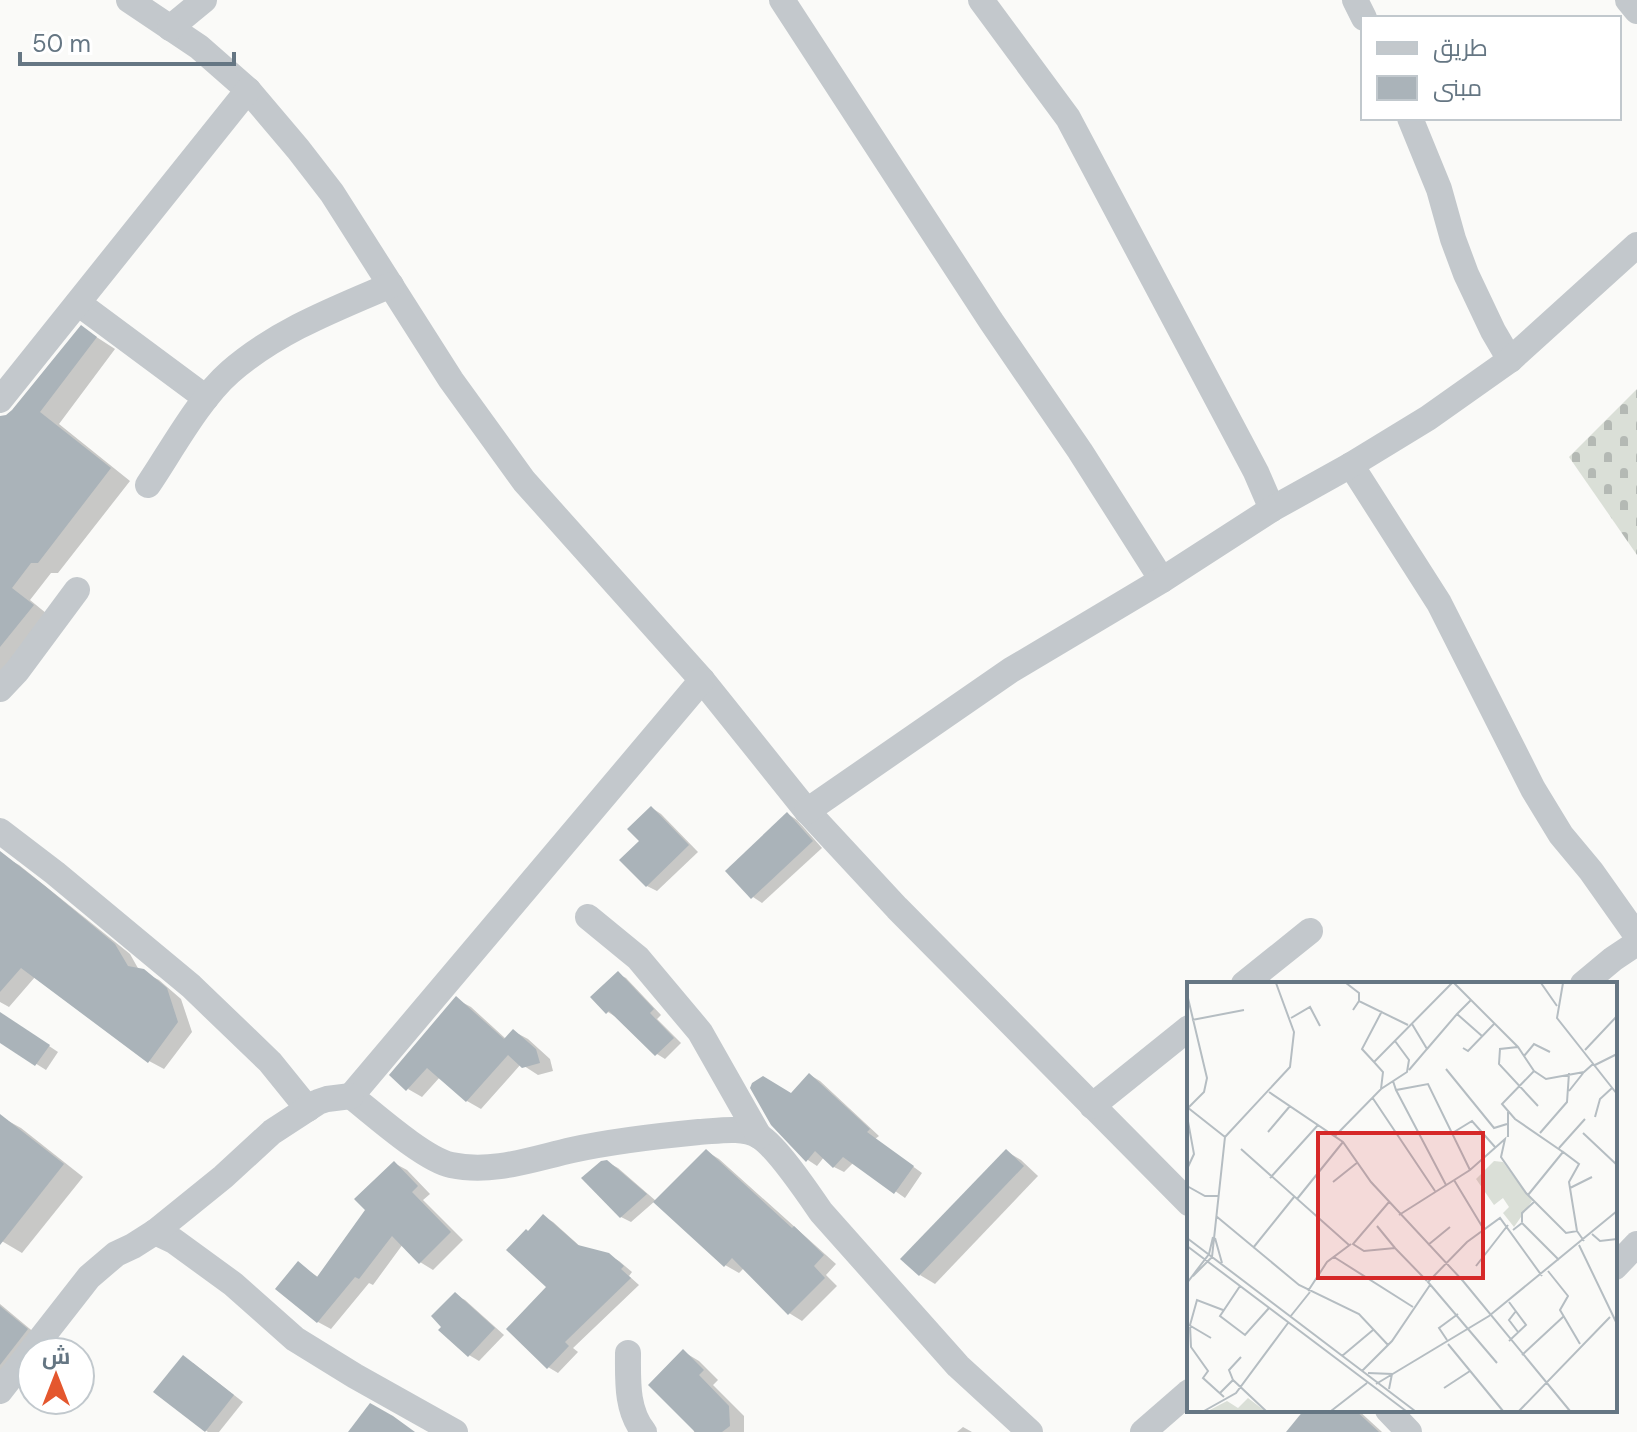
<svg xmlns="http://www.w3.org/2000/svg" width="1637" height="1432" viewBox="0 0 1637 1432" font-family="'DM Sans',Cairo,sans-serif">
<style>
.cemetery{fill:url(#cemetery-stones)}
.shadow{fill:#0003}
.building{fill:#aab3b9}
.lines{fill:none;stroke-linecap:round;stroke-linejoin:round}
.minor{stroke:#c3c8cc;stroke-width:26}
.inset-road{fill:none;stroke:#b5bdc2;stroke-width:2}
.view{fill:#d62828;fill-opacity:0.15;stroke:#d62828;stroke-width:4}
.inset-edge{fill:none;stroke:#657683;stroke-width:4}
</style>
<defs>
<pattern id="cemetery-stones" width="16" height="16" patternUnits="userSpaceOnUse" patternTransform="scale(2)"><rect width="16" height="16" fill="#dadfd7"/><path d="M2 7V4a2 2 0 0 1 4 0v3zM10 15v-3a2 2 0 0 1 4 0v3z" fill="#b4b9b4"/></pattern>
</defs>
<rect width="100%" height="100%" fill="#fafaf8"/>
<!-- cemetery -->
<polygon class="cemetery" points="1637,389 1637,555 1569,457"/>
<!-- shadow -->
<g class="shadow">
<polygon points="81,327 115,349 59,424 130,481 58,573 51,573 30,600 52,618 0,674 0,417 6,417 14,411"/>
<polygon points="652,808 661,814 698,852 657,891 647,886 642,841"/>
<polygon points="788,814 797,820 822,848 762,903 753,897"/>
<polygon points="4,857 19,865 130,954 139,970 159,980 181,999 192,1032 164,1069 149,1061 35,977 9,1007 0,1002 0,862"/>
<polygon points="618,974 626,978 661,1015 657,1019 681,1043 665,1059 657,1054 616,1017 608,1012"/>
<polygon points="456,999 471,1007 506,1039 513,1031 528,1039 550,1059 553,1071 538,1075 521,1064 481,1109 467,1101 440,1077 422,1097 408,1089"/>
<polygon points="19,1026 58,1052 46,1070 0,1041 0,1035"/>
<polygon points="810,1075 820,1081 879,1136 875,1139 922,1173 905,1198 854,1162 844,1172 834,1167 824,1157 817,1166 808,1160 773,1124 791,1095"/>
<polygon points="1,1117 21,1128 83,1177 22,1253 0,1240"/>
<polygon points="706,1151 719,1159 836,1264 826,1275 837,1286 802,1321 789,1313 744,1268 739,1273 725,1265 655,1201 631,1222 621,1217 607,1162 618,1168 656,1201"/>
<polygon points="1006,1151 1021,1160 1038,1176 935,1284 920,1275"/>
<polygon points="394,1163 407,1170 430,1194 423,1200 463,1240 433,1270 420,1262 403,1244 373,1285 369,1283 331,1329 318,1322 298,1264 318,1277 367,1210"/>
<polygon points="543,1216 553,1222 583,1249 608,1255 619,1261 632,1272 629,1276 639,1285 573,1348 578,1352 558,1373 548,1367 549,1287 529,1233"/>
<polygon points="455,1295 465,1300 504,1335 479,1361 469,1355"/>
<polygon points="0,1304 42,1339 0,1380"/>
<polygon points="684,1352 699,1361 718,1380 713,1385 744,1416 744,1432 694,1432"/>
<polygon points="193,1363 243,1402 219,1432 208,1432 156,1392"/>
<polygon points="1307,1410 1358,1410 1382,1432 1289,1432"/>
<polygon points="963,1427 972,1432 957,1432"/>
</g>
<!-- building -->
<g class="building">
<polygon points="81,325 97,337 40,412 111,468 38,563 31,563 12,588 34,605 0,647 0,416 6,415 12,410"/>
<polygon points="651,806 689,845 646,887 619,860 639,841 627,829"/>
<polygon points="787,812 813,841 751,899 725,871"/>
<polygon points="0,851 45,886 115,944 128,966 144,969 167,988 178,1022 148,1063 21,968 0,992"/>
<polygon points="618,971 654,1009 650,1013 674,1038 655,1056 609,1011 606,1014 590,997"/>
<polygon points="456,996 504,1039 513,1029 536,1049 540,1063 522,1068 508,1055 466,1102 427,1068 406,1091 389,1075"/>
<polygon points="0,1012 50,1045 35,1066 0,1043"/>
<polygon points="809,1073 870,1129 867,1132 914,1166 894,1194 843,1157 833,1168 815,1151 806,1162 771,1125 750,1088 752,1083 763,1076 791,1093"/>
<polygon points="0,1114 64,1164 0,1245"/>
<polygon points="706,1149 792,1228 794,1226 824,1255 814,1266 825,1278 788,1315 732,1258 724,1267 653,1202"/>
<polygon points="1006,1149 1024,1166 919,1276 900,1259"/>
<polygon points="607,1160 647,1194 620,1218 581,1178 601,1161"/>
<polygon points="394,1161 418,1186 412,1192 451,1232 419,1264 392,1236 359,1279 355,1277 317,1323 275,1289 298,1261 317,1277 365,1210 354,1199"/>
<polygon points="543,1214 578,1245 609,1253 624,1266 621,1269 631,1278 565,1342 569,1346 547,1369 506,1329 546,1287 506,1250 526,1229 528,1231"/>
<polygon points="455,1292 495,1328 468,1357 438,1330 441,1327 431,1316"/>
<polygon points="0,1306 28,1329 0,1365"/>
<polygon points="683,1349 704,1370 699,1375 729,1406 730,1426 722,1432 695,1432 648,1385"/>
<polygon points="183,1355 234,1395 205,1432 153,1392"/>
<polygon points="370,1403 393,1416 415,1432 348,1432"/>
<polygon points="1304,1410 1355,1410 1379,1432 1286,1432"/>
</g>
<g class="lines">
<!-- minor -->
<g class="minor">
<polyline points="129,0 199,47 248,90 298,149 332,193 451,380 524,481 702,680 807,811 897,908 1189,1203"/>
<polyline points="782,0 991,321 1080,451 1162,580"/>
<polyline points="981,0 1068,118 1256,472 1272,509"/>
<polyline points="1355,0 1364,18"/>
<polyline points="1628,0 1637,11"/>
<polyline points="170,28 204,0"/>
<polyline points="1410,118 1439,189 1453,239 1466,274 1493,331 1510,360"/>
<polyline points="78,303 206,398"/>
<polyline points="0,400 248,90"/>
<polyline points="1351,465 1439,603 1533,789 1561,835 1591,871 1637,936"/>
<path d="M148 485C171 451 199 399 230 372 277 331 335 309 391 285"/>
<path d="M702 680 351 1096C375 1115 424 1159 451 1165 492 1174 532 1159 572 1150 613 1141 657 1136 699 1132 718 1131 742 1126 759 1136 777 1147 808 1193 821 1212L958 1366 1030 1432"/>
<polyline points="0,689 17,671 77,590"/>
<polyline points="807,811 1011,670 1162,580 1272,509 1351,465 1428,418 1510,360 1637,245"/>
<polyline points="0,831 55,873 191,986 270,1062 308,1109"/>
<polyline points="588,917 638,958 700,1032 759,1136"/>
<polyline points="1244,984 1310,931"/>
<polyline points="1583,984 1613,959 1637,943"/>
<polyline points="1092,1106 1189,1028"/>
<polyline points="155,1232 174,1241 233,1284 295,1339 355,1376 455,1432"/>
<polyline points="1615,1267 1637,1244"/>
<path d="M628 1353C628 1380 626 1410 644 1432"/>
<polyline points="0,1391 89,1277 116,1254 133,1246 155,1232 223,1177 272,1132 318,1102 327,1099 351,1096"/>
<polyline points="1388,1410 1409,1432"/>
<polyline points="1143,1432 1189,1392"/>
</g>
</g>
<!-- overview -->
<g transform="translate(1187 982)">
<rect width="430" height="430" fill="#fafaf8"/>
<path d="M307 179 316 180 345 219 327 245 316 231 322 225 316 216 307 223 289 197ZM61 416 78 429H21L40 419 51 426Z" fill="#dadfd7"/>
<path class="inset-road" d="M159 1 172 11V19M267 1 331 65 347 89M354 1 370 24M376 1 370 36 430 112M0 12 20 96 17 110 1 126M284 18 270 32 295 54M166 28 172 19 221 43M104 36 123 25 133 44M5 38 57 28M331 65 313 67 312 82 351 124M276 66 281 69 307 42M240 67 270 32M398 68 430 34M337 74 347 62 363 70M187 80 175 67 195 29M408 83 430 72M259 87 307 146 320 142M222 88 240 67 225 42M206 99 209 108 241 102 283 188M194 107 196 90 187 80 265 1M209 108 259 203M382 109 397 90M82 110 156 160 184 200 276 299 383 429M185 115 248 209M0 125 38 155M321 130V155M0 134 7 172 0 187M408 135 413 117 425 106M81 150 103 124M267 150 285 139 308 165M353 151 380 120 382 91M396 151 430 183M148 154 194 107 220 90 222 78 208 59M372 166 398 137M54 167 162 263M376 170 328 137 315 122 347 89 359 97 397 90 406 82M83 196 131 143M267 198 296 246M146 200 171 180M0 204 18 214H32M383 206 405 195M341 213 376 170 392 182 382 200 390 249M110 217 156 160M202 220 166 262 177 269 208 266 240 299M212 233 283 188 318 157 314 175 339 211 379 251 390 249 397 259M29 234 112 303 172 332 201 363M335 240V231L347 220M190 244 208 266M326 248 335 241 372 278M405 252 413 259 430 257M0 256 228 429M28 256 35 281M241 263 263 245M392 263 430 342M0 264 219 429M66 266 107 215M147 275 226 325M289 284 321 243M361 289 381 314 373 328 393 362M6 294 25 275 38 155 103 85 107 50 89 1M0 301 22 272 26 255M53 304 33 334 58 353 82 326M121 309 140 280 164 262M322 320 339 343 322 359M36 328 10 318 3 343 4 365 21 389 16 396 37 415M329 329 322 338 331 350M103 335 123 310M2 343 24 356M260 358 252 346 271 332M261 362 316 429M335 373 377 334M155 374 186 348M310 381 241 300 280 260 313 236 355 294M175 389 205 359 243 303M181 391 205 392 202 407M46 398 42 388 54 375M189 402 302 334 430 229M257 406 283 389M33 411 46 398 79 429M17 429 49 411 101 341M144 429 180 401M332 429 423 335"/>
<path class="view" d="M131 151H296V296H131Z"/>
<rect width="430" height="430" class="inset-edge"/>
</g>
<!-- legend -->
<rect x="1361" y="16" width="260" height="104" fill="#ffffff" stroke="#c1c8cd" stroke-width="2"/>
<rect x="1377" y="42" width="40" height="12" fill="#c3c8cc" stroke="#c1c8cd" stroke-width="2"/>
<text x="1433" y="56" font-size="24" fill="#657683">طريق</text>
<rect x="1377" y="76" width="40" height="24" fill="#aab3b9" stroke="#c1c8cd" stroke-width="2"/>
<text x="1433" y="96" font-size="24" fill="#657683">مبنى</text>
<!-- north arrow -->
<g transform="translate(56 1376)"><circle r="38" fill="#ffffff" stroke="#c1c8cd" stroke-width="2"/>
<path d="M0-6L14 30L0 20L-14 30Z" fill="#e4572e"/>
<text y="-12" font-size="22" font-weight="bold" text-anchor="middle" fill="#657683">ش</text>
</g>
<!-- scale -->
<path d="M20 52v12h214v-12" fill="none" stroke="#657683" stroke-width="4"/>
<text x="32" y="52" font-size="24" fill="#657683" stroke="#ffffff" stroke-width="6" paint-order="stroke">50 m</text>
</svg>
